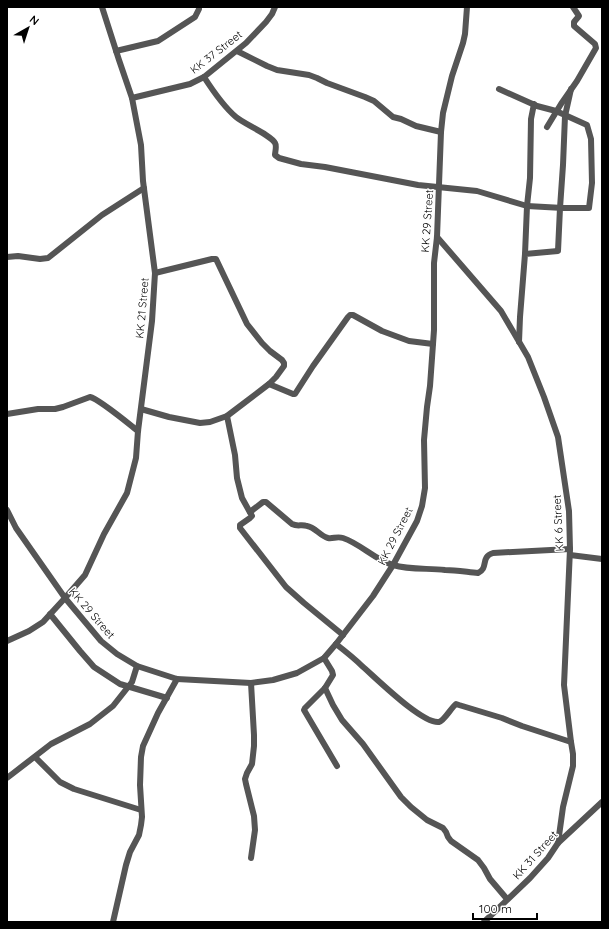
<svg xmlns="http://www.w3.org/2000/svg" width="609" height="929" viewBox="0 0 609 929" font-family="Quicksand,sans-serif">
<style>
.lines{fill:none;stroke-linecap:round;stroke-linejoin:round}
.minor{stroke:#555;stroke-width:6}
.labels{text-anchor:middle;stroke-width:3;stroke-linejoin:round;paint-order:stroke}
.street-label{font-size:11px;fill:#000;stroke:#fff}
</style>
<rect width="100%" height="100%" fill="#fff"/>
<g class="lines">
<!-- minor -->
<g class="minor">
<polyline points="116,51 158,41 195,17 199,9 199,7"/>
<polyline points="237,51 267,66 277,70 309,75 317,78 327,83 365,97 374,101 393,117 401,119 416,126 441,132"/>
<path d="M204 77C213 91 223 106 236 117 244 124 271 135 275 143 277 146 275 152 275 155L279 158 301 164 325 167 418 185 477 191 527 206 563 208H589L592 183 591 139 587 125 556 111 537 106 499 89"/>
<polyline points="132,98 190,84 204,77 246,43 266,22 272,14 275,7"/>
<polyline points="547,127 561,104 577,81 596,48 595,44 574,26 574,22 579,16 573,7"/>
<polyline points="437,237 501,311 528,357 544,397 558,437 569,511 570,549 564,685 571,742 573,754 573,766 563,807 558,843"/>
<polyline points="525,254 527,206 530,178 531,119 534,104"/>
<polyline points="7,257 18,256 40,259 48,258 102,215 144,188"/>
<polyline points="519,342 520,317 525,254 558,251 560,208 563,165 565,116 571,89"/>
<polyline points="269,384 293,394 295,394 313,366 348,317 350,315 353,315 382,331 409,341 433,344"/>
<polyline points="141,409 169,417 200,423 210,422 227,416 269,384 276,377 284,366 284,363 282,360 270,351 262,343 247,324 216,259 212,259 155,273"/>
<path d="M7 414 38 409H55L63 407 90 397C99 399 129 424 138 431"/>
<polyline points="227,416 235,455 237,478 242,498 252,516 250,518 240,525 240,528 286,587 304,603 343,635"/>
<polyline points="7,510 16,528 65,598 101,641 117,654 137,666 177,679 251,683 273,680 297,673 324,658 336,644 373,596 393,565 417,521 422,506 425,488 424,440 427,407 430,386 434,330 434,263 437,237 441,132 443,113 452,76 463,43 465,34 467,7"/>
<path d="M250 512 263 502H266L292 524C298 527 301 524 307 526 315 527 320 536 328 538 333 539 337 536 343 538 361 544 375 560 393 565 410 570 428 568 445 570 456 570 467 572 478 573 489 568 480 557 493 553L570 549"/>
<polyline points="570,555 602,559"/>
<polyline points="50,614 80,651 94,667 120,684 167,698"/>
<polyline points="7,641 29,631 43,622 65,598 85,575 104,534 127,493 136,458 138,431 152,321 155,273 143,181 141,145 132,98 119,60 102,7"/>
<path d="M336 644C345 651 354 658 362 666 376 678 422 724 439 722 444 721 451 708 456 704L459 705 502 718 522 726 571 742"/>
<polyline points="324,658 332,671 333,675 325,688 305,708 304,710 337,766"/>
<polyline points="325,688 333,705 342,720 363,744 401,797 411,807 427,820 443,828 446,832 448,837 451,841 478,860 484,868 490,879 507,899"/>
<polyline points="35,757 60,782 74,789 141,810"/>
<polyline points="7,778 51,744 90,724 113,706 132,682 137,666"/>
<polyline points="251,858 255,830 254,816 246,784 245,779 247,773 252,764 254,746 254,735 251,683"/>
<polyline points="113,922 126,865 130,852 139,835 141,825 142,817 140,785 141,757 143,746 158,713 177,679"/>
<polyline points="484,922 530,878 548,858 558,843 602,802"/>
</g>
</g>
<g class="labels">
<!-- street labels -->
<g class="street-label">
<text transform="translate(216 52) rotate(-38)" y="4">KK 37 Street</text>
<text transform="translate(427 221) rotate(-86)" y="4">KK 29 Street</text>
<text transform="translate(142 308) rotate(-85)" y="4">KK 21 Street</text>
<text transform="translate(558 523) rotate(-93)" y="4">KK 6 Street</text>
<text transform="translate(395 536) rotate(-63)" y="4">KK 29 Street</text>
<text transform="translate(92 613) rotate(49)" y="4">KK 29 Street</text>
<text transform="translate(535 855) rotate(-48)" y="4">KK 31 Street</text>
</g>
</g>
<!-- border -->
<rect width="609" height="929" fill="none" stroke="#000000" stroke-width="16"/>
<!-- north arrow -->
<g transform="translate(28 28) rotate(39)" stroke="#ffffff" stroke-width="3" paint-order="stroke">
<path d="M0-3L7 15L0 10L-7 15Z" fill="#000000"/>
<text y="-6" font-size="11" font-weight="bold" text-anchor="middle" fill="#000000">N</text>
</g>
<!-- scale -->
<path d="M473 913v6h64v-6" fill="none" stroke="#000000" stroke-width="2"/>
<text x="479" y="913" font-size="12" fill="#000000" stroke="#ffffff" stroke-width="3" paint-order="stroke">100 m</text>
</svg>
